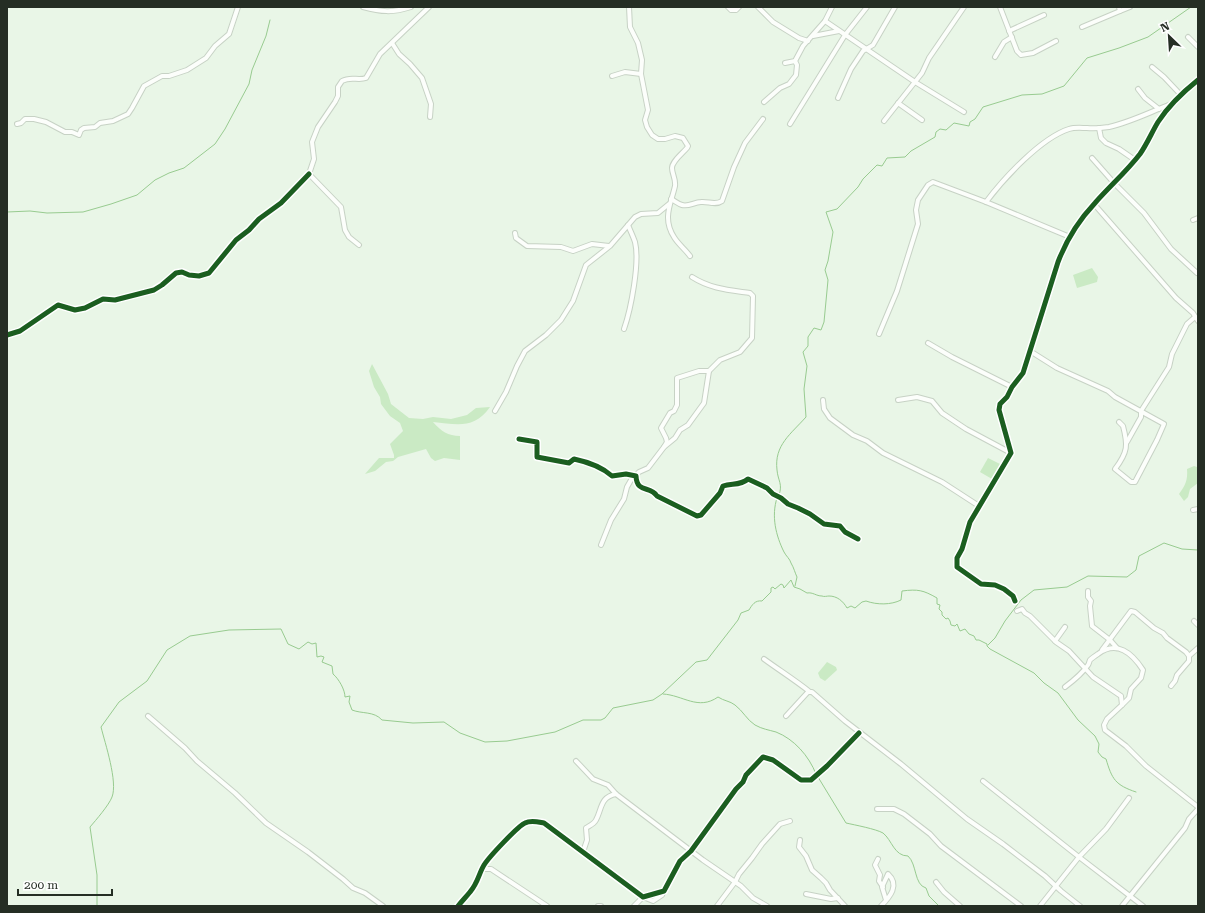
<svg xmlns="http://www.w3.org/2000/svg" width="1205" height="913" viewBox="0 0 1205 913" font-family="'Roboto Serif',serif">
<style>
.green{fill:#caeac4}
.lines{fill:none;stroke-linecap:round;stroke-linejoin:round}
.stream{stroke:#98cb90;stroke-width:1}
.minor-casing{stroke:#c7d2c5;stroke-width:6}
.minor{stroke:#fcfefb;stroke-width:4}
.cycleway-casing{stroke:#fff;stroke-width:8}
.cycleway{stroke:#1b5e20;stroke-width:5}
</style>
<rect width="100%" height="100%" fill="#e9f6e7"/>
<!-- green -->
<g class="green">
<polygon points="1092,268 1098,277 1097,282 1077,288 1073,275"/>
<path d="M372 364 388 394 391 404 409 418 423 419 433 417 451 419 467 415 476 408 490 407C474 430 456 424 433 422 441 431 448 436 460 436V460L444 458 435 461 431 458 426 449 398 457 393 461 386 462 375 471 365 474 379 458H394V455L390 444 403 431 400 423 390 416 381 404 380 397 374 387 369 371Z"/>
<polygon points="988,458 1002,465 992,479 980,472"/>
<path d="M1194 466 1197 467 1198 483 1190 489 1188 497 1184 501 1179 494C1185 486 1188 480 1187 469Z"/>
<polygon points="827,662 836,667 837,670 825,681 820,678 818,673"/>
</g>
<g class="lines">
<!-- stream -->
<g class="stream">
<polyline points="7,212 30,211 47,213 83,212 111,204 137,195 155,180 169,173 184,168 215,144 225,129 249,84 252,70 266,36 270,20"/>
<path d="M779 495C783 484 778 481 777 470 774 445 791 434 806 417L804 389 807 366 803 352 808 346V337L814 328 821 330 824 322 828 280 825 270 828 261 833 232 826 212 837 209 858 187 863 179 877 165 882 166 887 158 905 157 911 151 935 137 936 132 940 129 946 130 954 123 969 126 970 122 975 119 983 107 1022 95 1042 94 1064 86 1087 58 1119 48 1148 37 1191 7"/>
<path d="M777 498C771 516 776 536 784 552 786 556 790 559 791 563 794 568 795 573 797 577L795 586"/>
<polyline points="988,645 995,638 1005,621 1021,600 1034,590 1067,587 1088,576 1127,577 1136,570 1139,556 1164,543 1182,549 1198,550"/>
<path d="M663 694C683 695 698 711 718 697 724 701 730 701 735 705 743 711 747 720 755 725 762 729 769 730 776 732 794 739 809 756 816 774"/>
<path d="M818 777 846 823C855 825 876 829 883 833 892 840 894 856 908 856 917 864 914 885 926 888L929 896 939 906"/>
<path d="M97 906V875L90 827C96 820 109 805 112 797 118 782 105 743 101 727L119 702 147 681 167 650 190 636 229 630 281 629 288 644 299 649 308 642 312 644 316 643 317 657 321 656 324 657 322 662 332 666 333 674C339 679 345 690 345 697L350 696 349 702 352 710C362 714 374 711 382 720L413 723 444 722 460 733 485 742 507 741 555 732 583 720H601L605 718 613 708 653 700 662 694 696 662 707 660 738 620 741 613 749 610C752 605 755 600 762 601L771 592V588L773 587 775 589 781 584 783 585 784 588 791 580 794 587 800 589 807 593C813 592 816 596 822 596 824 597 827 596 829 596 837 596 843 601 847 608L851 606 855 608 862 602 866 601C877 605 891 605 901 600L902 591C918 589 923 590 937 598V604L940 605 939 609 942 612V615L946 619 948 618 950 621 951 625 955 626 957 624 960 631 965 629 969 634 974 636 976 640H979L987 644V646L990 649 1034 673 1044 683 1058 693 1078 720 1095 736 1099 744 1098 752 1102 757 1106 759C1112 779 1115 785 1136 792"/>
</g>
<!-- minor casing -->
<g class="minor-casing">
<g id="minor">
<path d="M363 7C381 12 393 13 411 7"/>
<path d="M629 7 630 27 638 43 642 60 641 74 648 110 645 120 647 127 652 135 658 139H665L675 136 683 138 688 146 687 148C683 153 672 161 672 168 672 174 676 179 675 186 671 204 662 218 674 237 678 244 685 249 690 256"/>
<polyline points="728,7 731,10 736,10 739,7"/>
<polyline points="758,7 773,22 799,38 808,41"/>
<polyline points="1000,7 1017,51 1021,55 1033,53 1056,41"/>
<polyline points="1120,11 1130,7"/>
<polyline points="825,21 915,82 964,112"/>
<polyline points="1082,27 1120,11 1119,7"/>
<polyline points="1009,31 1044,15"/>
<polyline points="813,36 839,31"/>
<polyline points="1188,37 1198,47"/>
<polyline points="392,43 399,54 410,64 422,78 431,104 430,117"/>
<polyline points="995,57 1004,42 1012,37"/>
<polyline points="785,63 795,61 803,46 825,21 832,7"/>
<polyline points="1152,67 1164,77 1181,95"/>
<polyline points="612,76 625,72 641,74"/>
<polyline points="1138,89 1145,98 1159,109"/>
<polyline points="838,98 851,69 863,51 873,45 895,7"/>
<polyline points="764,102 780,88 789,84 796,75 797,65 795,61"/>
<polyline points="898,103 922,120"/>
<polyline points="884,121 922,73 929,58 964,7"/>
<polyline points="17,124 21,123 25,119 34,119 46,122 65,132 72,132 79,135 81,130 84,128 95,127 100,123 113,121 128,114 132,108 144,86 162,76 169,76 187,70 206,58 215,46 229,34 238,7"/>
<polyline points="790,124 845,35 867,7"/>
<polyline points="1099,128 1101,138 1106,143 1119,149 1135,160"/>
<polyline points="1092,158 1114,183 1144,213 1171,249 1197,273"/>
<path d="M671 199C675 201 678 204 682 205 689 207 694 202 701 202 708 201 715 206 722 201L734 167 745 143 763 119"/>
<path d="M986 202C1004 178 1041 138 1069 129 1075 127 1082 128 1087 128 1094 129 1102 128 1109 127 1131 122 1150 112 1171 104"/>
<polyline points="1094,204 1176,298 1193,313 1198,321"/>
<polyline points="1193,220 1198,218"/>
<polyline points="515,233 516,238 527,246 561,247 573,251 592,244 609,246"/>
<path d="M359 245 349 237 345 230 341 207 309 174 314 159 312 142 318 127 335 102 338 96V87L342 81C351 76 358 81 366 78L380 54 429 7"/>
<path d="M624 329C631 309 640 262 635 242 633 236 630 230 628 225"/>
<polyline points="879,334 897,291 918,224 916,210 918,200 928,185 933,182 986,202 1070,237"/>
<polyline points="7,335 20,331 58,305 75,310 85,308 103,299 115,300 154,290 162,285 176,273 182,272 189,275 199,276 209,273 236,240 249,230 259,219 281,203 309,174"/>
<polyline points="928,343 952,357 1012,387"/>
<path d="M1030 351 1057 368 1108 391 1115 397 1164 424 1157 440 1135 482H1131L1115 469C1128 452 1128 445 1123 426L1119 422"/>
<polyline points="823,400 824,409 830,418 853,435 867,441 883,453 942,482 979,506"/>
<polyline points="898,400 917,397 932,401 942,413 966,429 1011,453"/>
<polyline points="495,411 506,392 517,366 525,351 546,335 561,320 573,301 586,265 610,246 635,217 641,214 658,213 669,204"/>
<path d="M519 439 537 442V457L569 463 574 459C588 462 602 467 612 476L626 474 636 476C637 494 650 485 657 496L697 516 701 515 720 493 723 486C732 483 740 486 748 479L767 488 773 494 781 498 788 504 798 508 810 514 824 524 840 526 845 532 858 539"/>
<polyline points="1127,442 1141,417 1141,411 1169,367 1172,354 1187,324 1195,317"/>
<path d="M664 447 667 442 666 438 661 428 670 413 674 411 677 405V378L699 371H709L720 360 740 352 752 338 753 296 750 293C729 290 711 289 692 277"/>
<polyline points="1193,510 1198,509"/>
<polyline points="601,545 611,520 624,499 627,487 631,480 639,472 648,468 664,447 675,438 680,430 688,425 704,403 709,371"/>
<polyline points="1088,591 1088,597 1091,601 1090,606 1092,626 1110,640 1117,648"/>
<path d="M1015 601 1013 596 1004 589 995 585 981 584 957 567V558L962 549 970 522 1011 453 999 410 1000 404 1007 397 1012 387 1023 373 1058 262C1066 241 1079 220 1095 203 1110 186 1127 171 1140 154 1147 144 1152 132 1158 122 1169 105 1183 92 1198 80"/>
<polyline points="1017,611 1022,609 1025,613 1030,616 1056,642 1069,651 1093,677 1121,696 1122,705 1107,719 1104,725 1105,730 1126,746 1146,766 1198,807"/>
<polyline points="1194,621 1198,625"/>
<polyline points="1055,641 1065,627"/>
<polyline points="1102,650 1131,611 1135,612 1154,628 1163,633 1167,638 1186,652 1189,656"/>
<path d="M764 659C779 670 795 680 810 692"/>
<polyline points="1171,686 1175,681 1177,675 1189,661 1189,656 1198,648"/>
<path d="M1065 687C1073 681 1082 674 1088 665 1089 664 1089 662 1090 660 1092 658 1095 656 1098 654 1117 640 1132 653 1143 670L1141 678 1131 689 1129 698 1122 705"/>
<polyline points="148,716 185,748 197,761 235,793 266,823 308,852 343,879 353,888 365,893 383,906"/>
<polyline points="786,716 808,692 812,692 845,721 901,764 967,819 1003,844 1045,876 1061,891 1080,906"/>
<polyline points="576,761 593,779 608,785 616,794 703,860 741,886 753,898 767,906"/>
<polyline points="983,781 1079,857 1143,906"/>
<polyline points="877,809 894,809 904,814 930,834 941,846 1021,906"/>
<polyline points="800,840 799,847 806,856 812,870 821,878 826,883 830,890 845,906"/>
<path d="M583 852 587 840 586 828C589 826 594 824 596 820 602 809 600 797 616 794"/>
<polyline points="878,859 875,865 880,875 879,881 883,887"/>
<polyline points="484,866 485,869 491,869 547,906"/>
<polyline points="936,882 944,892 960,906"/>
<polyline points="806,894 831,899 838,898"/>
<path d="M458 906C462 901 466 897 470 892 478 883 479 873 484 865 489 857 518 826 525 823 531 820 538 822 544 823L643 897 664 891 680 861 691 851 736 789 743 782 746 775 763 757 773 760 801 780H811L827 766 859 733"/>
<polyline points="598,906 601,906"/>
<polyline points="634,906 643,897 653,901 662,895 664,891"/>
<polyline points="717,906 735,882 739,874 752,858 762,844 780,824 790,821"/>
<path d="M881 906C890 897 900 885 888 874L882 887 886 900"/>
<polyline points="1040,906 1079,857 1106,829 1129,798"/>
<polyline points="1122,906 1185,828 1189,819 1198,809"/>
</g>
</g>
<!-- minor -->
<use href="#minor" class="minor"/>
<!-- cycleway casing -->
<g class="cycleway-casing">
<g id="cycleway">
<polyline points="7,335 20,331 58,305 75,310 85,308 103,299 115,300 154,290 162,285 176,273 182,272 189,275 199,276 209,273 236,240 249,230 259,219 281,203 309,174"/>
<path d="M519 439 537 442V457L569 463 574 459C588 462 602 467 612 476L626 474 636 476C637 494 650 485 657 496L697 516 701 515 720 493 723 486C732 483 740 486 748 479L767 488 773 494 781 498 788 504 798 508 810 514 824 524 840 526 845 532 858 539"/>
<path d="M1015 601 1013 596 1004 589 995 585 981 584 957 567V558L962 549 970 522 1011 453 999 410 1000 404 1007 397 1012 387 1023 373 1058 262C1066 241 1079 220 1095 203 1110 186 1127 171 1140 154 1147 144 1152 132 1158 122 1169 105 1183 92 1198 80"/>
<path d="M458 906C462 901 466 897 470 892 478 883 479 873 484 865 489 857 518 826 525 823 531 820 538 822 544 823L643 897 664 891 680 861 691 851 736 789 743 782 746 775 763 757 773 760 801 780H811L827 766 859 733"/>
</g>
</g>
<!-- cycleway -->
<use href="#cycleway" class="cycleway"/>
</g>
<!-- border -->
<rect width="1205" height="913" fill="none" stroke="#252e24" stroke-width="16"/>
<!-- north arrow -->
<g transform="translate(1169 36) rotate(335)" stroke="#ffffff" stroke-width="3" paint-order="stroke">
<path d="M0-3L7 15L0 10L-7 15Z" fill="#252e24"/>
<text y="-6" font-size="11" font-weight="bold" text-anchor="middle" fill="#252e24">N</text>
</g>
<!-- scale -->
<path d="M18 889v6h94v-6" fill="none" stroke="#252e24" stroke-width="2"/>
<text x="24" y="889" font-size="12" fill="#252e24" stroke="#ffffff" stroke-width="3" paint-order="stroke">200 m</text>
</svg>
